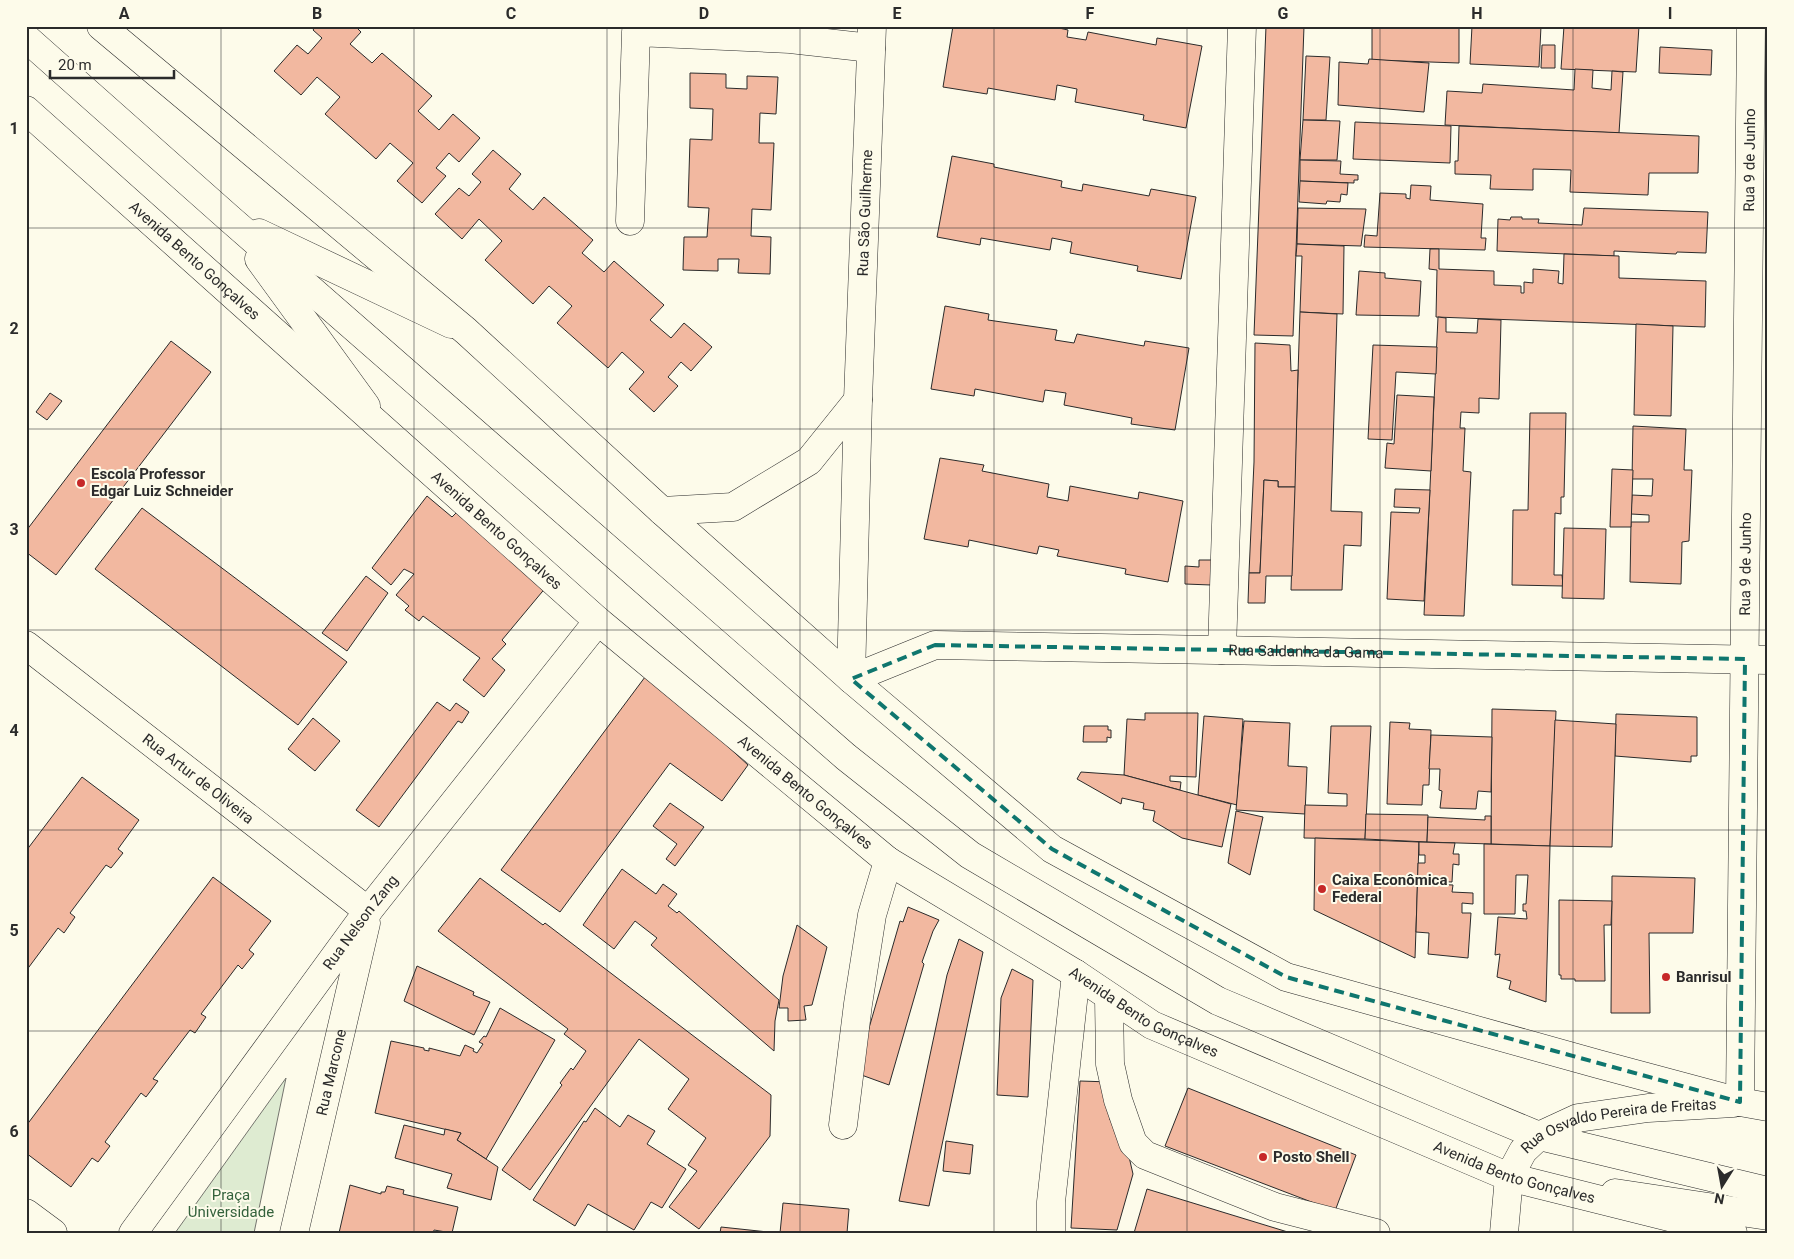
<svg xmlns="http://www.w3.org/2000/svg" width="1794" height="1259" viewBox="0 0 1794 1259" font-family="Roboto,sans-serif">
<style>
.green{fill:#deebd1;stroke:#74746e}
.building{fill:#f2b8a0;stroke:#2b2b2b}
.lines{fill:none;stroke-linecap:round;stroke-linejoin:round}
.minor-casing{stroke:#2b2b2b;stroke-width:29}
.major-casing{stroke:#2b2b2b;stroke-width:29}
.minor{stroke:#fdfbea;stroke-width:28}
.major{stroke:#fdfbea;stroke-width:28}
.marked{fill:none;stroke:#0f766e;stroke-width:4;stroke-dasharray:10 6;stroke-linejoin:round}
.grid{fill:none;stroke:#2b2b2b;stroke-width:1;stroke-opacity:0.55}
.poi-dot{fill:#c62828;stroke:#fdfbea;stroke-width:2}
.labels{text-anchor:middle;stroke-width:4;stroke-linejoin:round;paint-order:stroke}
.street-label{font-size:15px;fill:#2b2b2b;stroke:#fdfbea}
.poi-label{font-size:15px;font-weight:bold;fill:#2b2b2b;stroke:#fdfbea;text-anchor:start}
.park-label{font-size:15px;fill:#34623c;stroke:#fdfbea}
.neatline{fill:none;stroke:#2b2b2b;stroke-width:2}
.grid-label{font-size:16px;text-anchor:middle;font-weight:bold;fill:#2b2b2b}
</style>
<rect width="100%" height="100%" fill="#fdfbea"/>
<!-- green -->
<polygon class="green" points="286,1078 254,1233 175,1233"/>
<!-- building -->
<g class="building">
<polygon points="316,26 355,26 361,32 350,44 372,63 382,53 432,96 418,111 439,130 453,114 480,138 459,162 449,153 436,168 446,176 422,203 397,181 413,163 390,143 376,159 325,114 340,97 317,77 301,95 274,71 297,45 308,54 322,38 313,30"/>
<polygon points="953,26 1050,26 1068,30 1067,37 1086,40 1088,32 1156,45 1157,38 1202,46 1186,128 1143,120 1144,115 1075,102 1077,89 1057,85 1055,100 988,88 987,94 943,87"/>
<polygon points="1266,26 1304,26 1293,336 1254,335"/>
<polygon points="1372,26 1459,26 1459,63 1372,60"/>
<polygon points="1472,26 1541,26 1539,67 1470,64"/>
<polygon points="1564,26 1639,26 1636,72 1561,69"/>
<polygon points="1542,45 1555,45 1555,68 1541,68"/>
<polygon points="1660,47 1712,50 1711,75 1659,73"/>
<polygon points="1306,56 1330,57 1326,120 1303,120"/>
<polygon points="1369,59 1429,63 1424,112 1338,105 1339,62 1368,64"/>
<polygon points="1575,69 1593,70 1592,88 1611,90 1612,71 1623,72 1619,133 1445,125 1447,91 1482,93 1483,84 1574,90"/>
<polygon points="690,73 726,74 726,88 747,89 747,76 778,77 776,114 760,113 759,143 774,143 771,210 752,209 751,236 771,237 770,274 738,273 739,259 718,259 718,271 683,270 684,237 707,237 709,208 688,207 690,139 712,140 713,109 690,108"/>
<polygon points="1303,120 1340,121 1337,160 1300,160"/>
<polygon points="1355,122 1451,126 1450,163 1353,159"/>
<polygon points="1459,126 1699,136 1698,173 1649,173 1648,195 1570,192 1571,170 1533,169 1533,190 1490,189 1491,175 1455,174 1455,161 1458,161"/>
<polygon points="493,150 521,174 509,189 533,210 544,197 593,240 582,253 604,272 614,261 664,305 650,320 671,338 684,323 712,347 691,371 681,362 668,377 678,386 654,412 629,389 644,372 622,352 608,368 557,323 572,306 549,286 533,304 485,260 502,241 479,219 462,239 435,214 459,188 469,196 481,182 472,174"/>
<polygon points="952,156 994,164 994,167 1062,181 1061,187 1082,191 1083,184 1149,196 1151,189 1196,197 1181,279 1137,271 1138,266 1070,253 1072,242 1052,238 1050,250 981,238 980,245 937,237"/>
<polygon points="1300,160 1341,161 1340,174 1358,175 1358,180 1354,180 1354,183 1300,181"/>
<polygon points="1300,181 1348,183 1347,195 1341,194 1340,202 1327,201 1326,204 1299,202"/>
<polygon points="1411,185 1431,186 1430,200 1483,204 1481,238 1486,238 1485,250 1364,247 1365,235 1377,236 1380,193 1406,194 1406,198 1410,199"/>
<polygon points="1298,208 1366,209 1361,246 1297,244"/>
<polygon points="1584,208 1708,212 1706,253 1677,252 1676,254 1614,251 1614,256 1497,251 1498,219 1510,220 1511,217 1522,217 1522,219 1539,219 1538,223 1582,225"/>
<polygon points="1297,244 1344,246 1343,314 1300,312 1302,256 1296,256"/>
<polygon points="1430,249 1439,249 1439,269 1494,271 1494,285 1521,286 1521,293 1524,293 1524,282 1533,283 1533,269 1559,271 1558,283 1563,284 1564,254 1619,256 1619,278 1706,281 1705,327 1436,317 1437,270 1429,269"/>
<polygon points="1359,271 1385,273 1385,278 1421,281 1419,316 1356,315"/>
<polygon points="945,306 989,314 988,320 1057,330 1055,340 1074,343 1077,334 1144,346 1145,341 1189,348 1175,430 1131,424 1132,418 1064,405 1066,393 1045,390 1043,402 975,389 974,396 931,389"/>
<polygon points="1300,312 1337,314 1331,511 1362,512 1361,546 1344,545 1342,590 1291,590"/>
<polygon points="1438,317 1446,318 1446,332 1477,333 1478,319 1501,320 1499,399 1479,398 1479,413 1461,412 1460,428 1465,428 1463,471 1471,472 1464,616 1424,615"/>
<polygon points="1636,324 1673,326 1671,416 1634,415"/>
<polygon points="171,341 211,372 56,575 26,552 26,531"/>
<polygon points="1255,343 1290,345 1291,371 1298,370 1295,487 1278,487 1278,481 1264,480 1260,573 1249,573 1254,462"/>
<polygon points="1373,345 1437,347 1436,374 1396,372 1392,440 1368,439"/>
<polygon points="50,393 62,401 47,420 36,412"/>
<polygon points="1397,395 1434,397 1431,471 1385,468 1387,443 1394,444"/>
<polygon points="1530,413 1566,413 1564,497 1561,497 1561,514 1555,513 1554,575 1562,575 1563,586 1512,585 1513,510 1528,510"/>
<polygon points="1633,426 1686,429 1684,470 1692,470 1689,541 1682,542 1681,584 1630,582 1631,522 1649,522 1649,515 1631,514 1632,495 1652,496 1653,479 1632,479"/>
<polygon points="940,458 984,465 982,471 1049,484 1047,497 1068,501 1070,486 1138,499 1139,492 1183,501 1168,582 1125,574 1126,569 1057,556 1059,550 1039,546 1037,554 969,540 968,547 924,539"/>
<polygon points="1612,469 1633,470 1631,527 1610,527"/>
<polygon points="1264,480 1278,481 1278,487 1295,487 1292,576 1266,576 1265,603 1248,603 1249,573 1260,573"/>
<polygon points="1395,489 1430,490 1424,601 1387,599 1391,512 1419,513 1420,508 1394,507"/>
<polygon points="427,496 452,517 457,512 547,586 502,640 506,644 492,659 505,670 484,697 463,680 480,658 423,616 419,621 405,610 409,606 396,595 414,574 404,569 391,585 372,568"/>
<polygon points="142,508 347,662 298,725 95,569"/>
<polygon points="1564,528 1606,529 1604,599 1562,598"/>
<polygon points="1199,560 1212,560 1211,585 1185,584 1185,566 1199,567"/>
<polygon points="366,576 388,593 347,651 322,633"/>
<polygon points="648,673 748,765 722,801 670,763 560,912 501,870"/>
<polygon points="437,702 450,711 456,703 469,712 462,723 458,721 379,827 356,810"/>
<polygon points="1492,709 1556,711 1550,846 1491,844"/>
<polygon points="1145,713 1198,713 1196,777 1170,776 1170,781 1181,782 1180,790 1124,775 1127,719 1145,720"/>
<polygon points="1616,714 1697,717 1697,756 1691,756 1691,762 1615,756"/>
<polygon points="1204,716 1243,719 1237,805 1198,795"/>
<polygon points="313,718 340,741 315,771 288,749"/>
<polygon points="1555,720 1616,724 1612,847 1550,846"/>
<polygon points="1244,721 1290,723 1288,766 1307,767 1305,814 1236,810"/>
<polygon points="1390,722 1410,723 1409,729 1431,730 1429,785 1423,785 1422,805 1387,804"/>
<polygon points="1084,726 1108,726 1108,730 1111,730 1111,738 1107,737 1107,742 1083,742"/>
<polygon points="1331,726 1371,726 1365,839 1304,838 1305,805 1347,806 1347,794 1328,793"/>
<polygon points="1431,735 1492,737 1491,792 1478,791 1476,809 1440,808 1442,791 1439,790 1440,769 1429,769"/>
<polygon points="1081,772 1124,775 1231,804 1222,847 1182,838 1153,821 1155,811 1143,809 1144,803 1122,798 1121,804 1077,779"/>
<polygon points="82,777 139,820 118,849 123,853 111,868 106,865 70,913 75,917 64,933 58,928 26,971 26,851"/>
<polygon points="670,803 704,827 675,866 666,859 677,844 653,826"/>
<polygon points="1236,811 1263,817 1250,875 1228,863"/>
<polygon points="1366,814 1428,815 1427,842 1365,839"/>
<polygon points="1485,816 1491,816 1491,844 1427,842 1428,817 1485,820"/>
<polygon points="1315,838 1419,842 1415,958 1314,910"/>
<polygon points="1419,842 1455,843 1453,854 1459,854 1459,865 1453,864 1452,882 1428,881 1428,884 1453,885 1452,892 1473,893 1473,904 1462,903 1462,913 1471,913 1468,958 1428,954 1429,933 1416,932 1418,863 1425,863 1425,855 1419,855"/>
<polygon points="1484,844 1550,846 1546,1002 1509,989 1511,981 1497,977 1500,954 1495,955 1498,917 1527,919 1526,911 1523,911 1523,904 1526,904 1528,875 1516,875 1515,914 1484,914"/>
<polygon points="622,869 656,894 663,884 677,894 668,906 677,913 679,911 779,1000 775,1021 774,1051 651,945 657,938 635,921 614,949 583,925"/>
<polygon points="1612,876 1695,878 1693,933 1649,933 1650,1013 1611,1013"/>
<polygon points="213,877 271,921 249,950 254,954 242,969 238,965 201,1014 206,1017 195,1033 190,1030 153,1079 158,1081 146,1097 141,1093 105,1142 110,1146 98,1162 92,1158 71,1187 26,1153 26,1126"/>
<polygon points="480,878 543,925 545,923 771,1095 770,1136 699,1229 669,1207 697,1171 688,1165 706,1138 668,1109 689,1079 639,1039 530,1190 502,1170 562,1085 560,1083 571,1068 573,1070 586,1051 564,1034 568,1029 438,931"/>
<polygon points="1559,900 1612,901 1611,925 1604,925 1605,981 1575,981 1575,979 1561,979 1561,975 1559,975"/>
<polygon points="908,907 939,920 933,931 922,962 924,964 889,1085 856,1073 900,921 903,922"/>
<polygon points="797,925 827,947 812,1005 804,1006 806,1020 788,1021 788,1008 779,1008 783,976"/>
<polygon points="959,939 983,952 929,1206 899,1201 947,975"/>
<polygon points="417,966 474,992 473,995 490,1002 474,1035 404,1001"/>
<polygon points="1012,969 1033,980 1028,1097 997,1095 1001,998"/>
<polygon points="500,1008 555,1040 486,1159 457,1140 461,1133 375,1113 391,1041 424,1048 424,1050 429,1051 429,1048 460,1056 465,1045 474,1049 473,1051 477,1053 483,1044 479,1042 484,1036 486,1037"/>
<polygon points="1080,1081 1111,1082 1110,1120 1120,1118 1133,1174 1117,1230 1071,1228"/>
<polygon points="1188,1088 1356,1155 1335,1211 1165,1146"/>
<polygon points="595,1108 620,1127 628,1115 655,1131 647,1144 686,1169 662,1208 651,1202 634,1230 588,1204 575,1226 533,1200 584,1121 586,1122"/>
<polygon points="404,1125 444,1135 445,1129 461,1133 457,1140 498,1167 491,1200 447,1188 452,1174 395,1158"/>
<polygon points="946,1141 973,1145 970,1174 943,1171"/>
<polygon points="350,1185 381,1194 381,1192 385,1192 387,1186 404,1190 403,1194 458,1207 452,1233 434,1230 433,1233 339,1233"/>
<polygon points="1147,1189 1291,1233 1134,1233"/>
<polygon points="783,1203 849,1209 847,1233 780,1233"/>
<polygon points="721,1227 768,1232 768,1233 720,1233"/>
</g>
<g class="lines">
<!-- minor casing -->
<g class="minor-casing">
<g id="minor">
<path id="s1" d="M872 26 858 400 851 679 935 645 1768 660"/>
<polyline points="26,38 230,219 846,757 970,855 1218,1001 1448,1098 1539,1136 1768,1191"/>
<polyline points="630,221 636,32 790,39 871,48"/>
<polyline points="259,233 451,324"/>
<polyline points="259,259 366,406"/>
<polyline points="662,511 733,507 809,461 858,400"/>
<path id="s2" d="M26 645 368 911"/>
<polyline points="1222,650 1242,26"/>
<polyline points="1109,997 1110,1064 1118,1100 1133,1143 1145,1155 1275,1207 1376,1233"/>
<path id="s3" d="M1740 1102 1751 26"/>
<polyline points="843,1125 858,1004 872,915 888,861"/>
<polyline points="1615,1193 1768,1216"/>
<polyline points="26,1213 53,1233"/>
<path id="s4" d="M133 1233 368 911 598 621"/>
<path id="s5" d="M294 1233 366 923"/>
<polyline points="1051,1233 1051,1202 1076,974"/>
<path id="s6" d="M1504 1233 1509 1177 1523 1151 1539 1136 1578 1118 1648 1108 1733 1103"/>
</g>
</g>
<!-- major casing -->
<g class="major-casing">
<g id="major">
<polyline points="101,26 466,331 662,511 851,679 1052,849 1286,977 1598,1064 1740,1102 1768,1107"/>
<path id="s7" d="M26 110 598 621 888 861 1076 974 1152 1025 1509 1177 1733 1233"/>
</g>
</g>
<!-- minor -->
<use href="#minor" class="minor"/>
<!-- major -->
<use href="#major" class="major"/>
</g>
<!-- marked area -->
<path class="marked" d="M935 645 1745 659 1740 1102 1286 977 1052 849 851 679Z"/>
<!-- grid -->
<path class="grid" d="M221 26V1233M414 26V1233M607 26V1233M800 26V1233M994 26V1233M1187 26V1233M1380 26V1233M1573 26V1233M26 228H1768M26 429H1768M26 630H1768M26 830H1768M26 1031H1768"/>
<!-- markers -->
<g class="poi-dot">
<circle cx="81" cy="483" r="5"/>
<circle cx="1322" cy="889" r="5"/>
<circle cx="1666" cy="977" r="5"/>
<circle cx="1263" cy="1157" r="5"/>
</g>
<g class="labels">
<!-- street labels -->
<g class="street-label">
<text dy="5" stroke="none"><textPath href="#s3" startOffset="942">Rua 9 de Junho</textPath></text>
<text transform="translate(865 213) rotate(-88)" y="5">Rua São Guilherme</text>
<text dy="5" stroke="none"><textPath href="#s7" startOffset="226">Avenida Bento Gonçalves</textPath></text>
<text dy="5" stroke="none"><textPath href="#s7" startOffset="631">Avenida Bento Gonçalves</textPath></text>
<text dy="5" stroke="none"><textPath href="#s3" startOffset="538">Rua 9 de Junho</textPath></text>
<text dy="5" stroke="none"><textPath href="#s1" startOffset="1115">Rua Saldanha da Gama</textPath></text>
<text dy="5" stroke="none"><textPath href="#s2" startOffset="218">Rua Artur de Oliveira</textPath></text>
<text dy="5" stroke="none"><textPath href="#s7" startOffset="1036">Avenida Bento Gonçalves</textPath></text>
<text dy="5" stroke="none"><textPath href="#s4" startOffset="385">Rua Nelson Zang</textPath></text>
<text dy="5" stroke="none"><textPath href="#s7" startOffset="1441">Avenida Bento Gonçalves</textPath></text>
<text dy="5" stroke="none"><textPath href="#s5" startOffset="165">Rua Marcone</textPath></text>
<text dy="5" stroke="none"><textPath href="#s6" startOffset="188">Rua Osvaldo Pereira de Freitas</textPath></text>
<text dy="5" stroke="none"><textPath href="#s7" startOffset="1846">Avenida Bento Gonçalves</textPath></text>
</g>
<!-- poi labels -->
<g class="poi-label">
<text x="91" y="479">Escola Professor<tspan x="91" dy="17">Edgar Luiz Schneider</tspan></text>
<text x="1332" y="885">Caixa Econômica<tspan x="1332" dy="17">Federal</tspan></text>
<text x="1676" y="982">Banrisul</text>
<text x="1273" y="1162">Posto Shell</text>
</g>
<!-- park labels -->
<g class="park-label">
<text x="231" y="1200">Praça<tspan x="231" dy="17">Universidade</tspan></text>
</g>
</g>
<!-- border -->
<rect width="1794" height="1259" fill="none" stroke="#fdfbea" stroke-width="55"/>
<!-- north arrow -->
<g transform="translate(1722 1186) rotate(191)" stroke="#fdfbea" stroke-width="4" paint-order="stroke">
<path d="M0-4L9 19L0 12L-9 19Z" fill="#2b2b2b"/>
<text y="-8" font-size="14" font-weight="bold" text-anchor="middle" fill="#2b2b2b">N</text>
</g>
<!-- scale -->
<path d="M50 70v8h124v-8" fill="none" stroke="#2b2b2b" stroke-width="2.5"/>
<text x="58" y="70" font-size="15" fill="#2b2b2b" stroke="#fdfbea" stroke-width="4" paint-order="stroke">20 m</text>
<rect x="28" y="28" width="1738" height="1204" class="neatline"/>
<g class="grid-label">
<text x="124" y="19">A</text>
<text x="317" y="19">B</text>
<text x="511" y="19">C</text>
<text x="704" y="19">D</text>
<text x="897" y="19">E</text>
<text x="1090" y="19">F</text>
<text x="1283" y="19">G</text>
<text x="1477" y="19">H</text>
<text x="1670" y="19">I</text>
<text x="14" y="134">1</text>
<text x="14" y="334">2</text>
<text x="14" y="535">3</text>
<text x="14" y="736">4</text>
<text x="14" y="936">5</text>
<text x="14" y="1137">6</text>
</g>
</svg>
